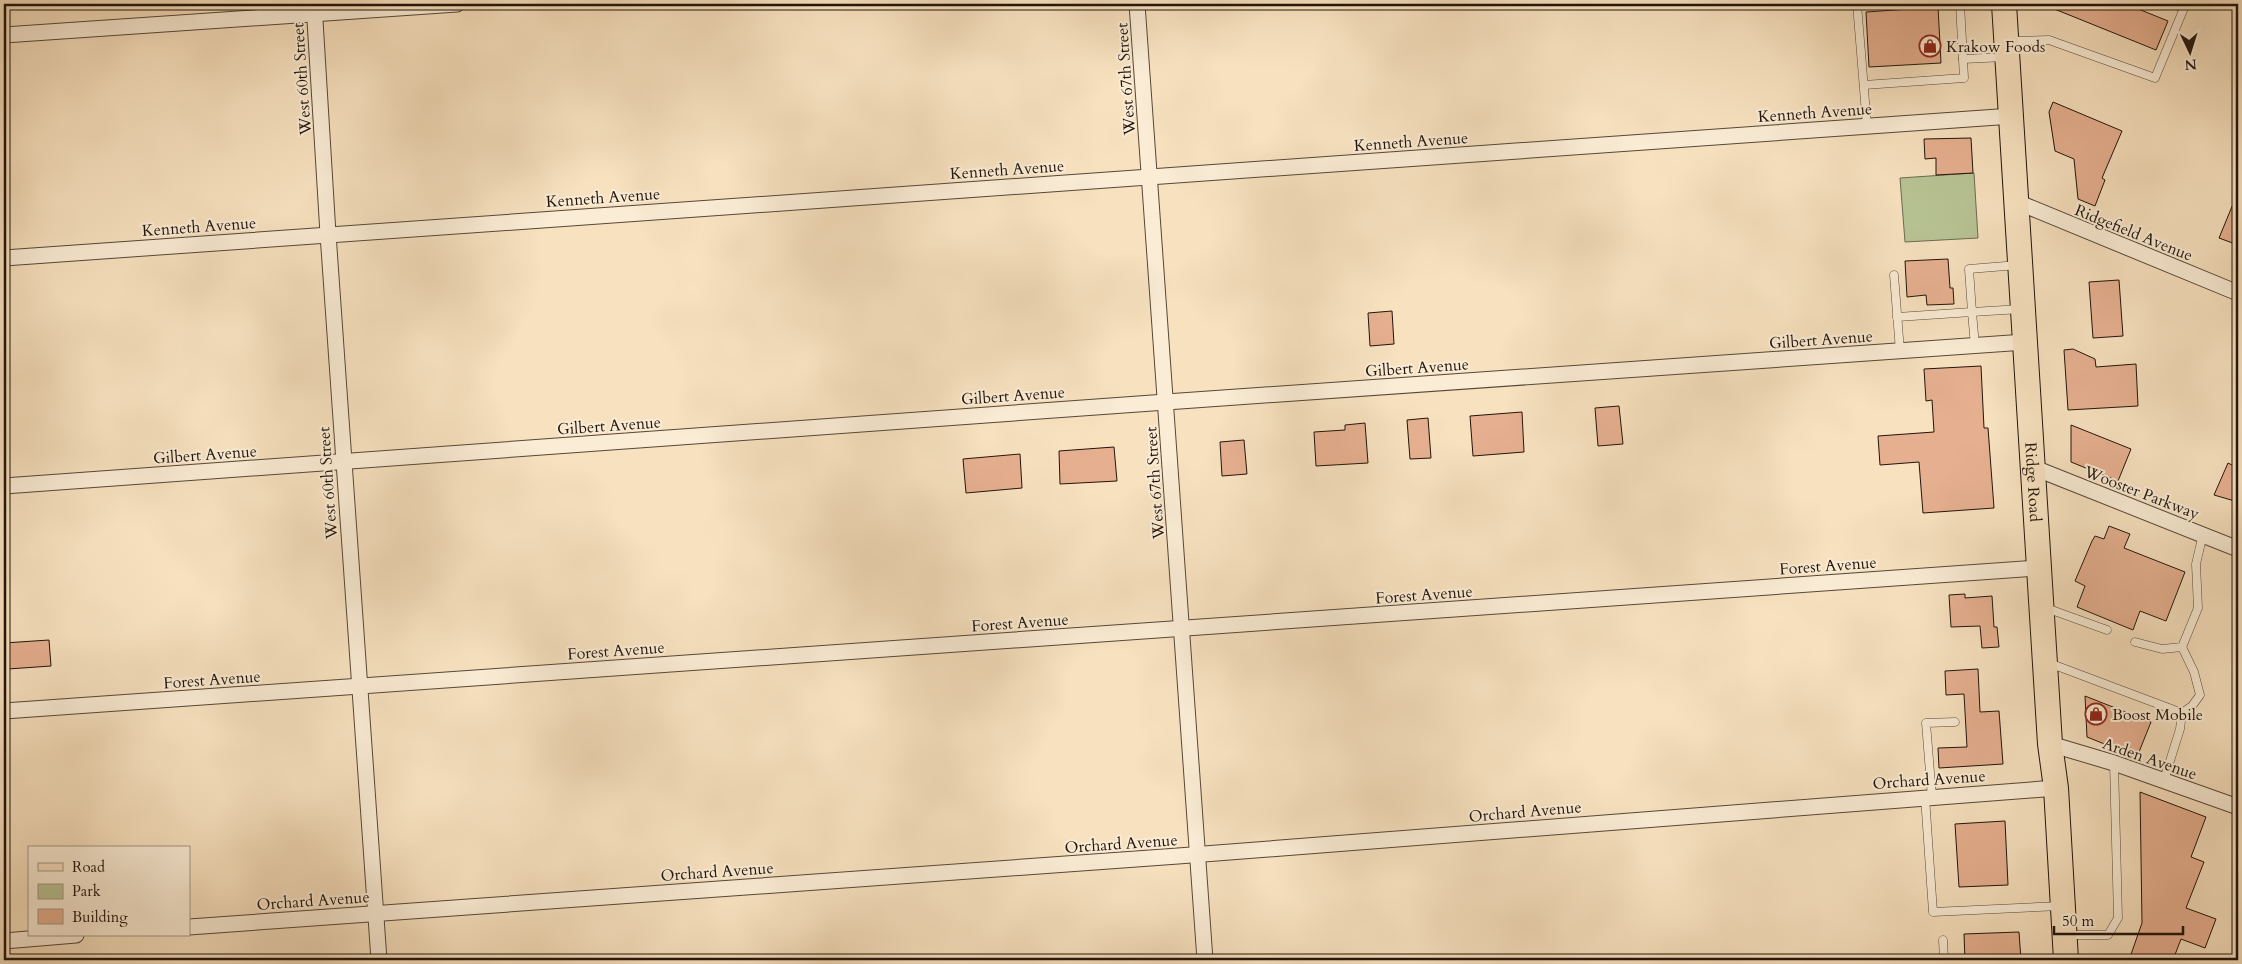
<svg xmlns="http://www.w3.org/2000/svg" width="2242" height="964" viewBox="0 0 2242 964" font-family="Cardo,serif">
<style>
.green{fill:#b8c495;stroke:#6d6c50}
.building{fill:#e6b090;stroke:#22140b}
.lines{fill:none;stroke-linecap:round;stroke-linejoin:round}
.lane-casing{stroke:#574738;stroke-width:9}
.street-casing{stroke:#574738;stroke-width:17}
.primary-casing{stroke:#22140b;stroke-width:26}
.lane{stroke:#faecd5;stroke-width:8}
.street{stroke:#faecd5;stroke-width:15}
.primary{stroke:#f7e1bf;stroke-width:24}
.labels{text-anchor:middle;stroke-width:4;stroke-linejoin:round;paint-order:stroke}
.poi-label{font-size:16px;fill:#22140b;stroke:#faecd5;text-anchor:start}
.street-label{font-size:16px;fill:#22140b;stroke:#faecd5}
</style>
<rect width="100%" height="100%" fill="#f7e1bf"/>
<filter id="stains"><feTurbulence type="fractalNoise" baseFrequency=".004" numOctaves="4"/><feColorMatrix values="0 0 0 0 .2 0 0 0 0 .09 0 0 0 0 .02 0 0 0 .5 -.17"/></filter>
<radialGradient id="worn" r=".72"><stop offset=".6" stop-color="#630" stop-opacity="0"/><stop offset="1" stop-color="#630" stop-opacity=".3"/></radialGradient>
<!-- green -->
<polygon class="green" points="1974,173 1978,238 1905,242 1900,178"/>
<!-- building -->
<g class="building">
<polygon points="2042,4 2126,4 2168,21 2156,50"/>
<polygon points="1938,7 1941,63 1869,67 1866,12"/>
<polygon points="2053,102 2122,131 2102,178 2105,180 2095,206 2078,199 2074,159 2055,151 2049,112"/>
<polygon points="1971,138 1973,173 1936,175 1936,158 1925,159 1924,139"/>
<polygon points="2238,192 2238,245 2219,238"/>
<polygon points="1948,259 1950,288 1953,288 1954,304 1927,305 1926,295 1907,297 1905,261"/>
<polygon points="2119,280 2123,336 2093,338 2089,282"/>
<polygon points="1392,311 1394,344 1370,346 1368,313"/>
<polygon points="2073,349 2095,359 2096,367 2136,364 2138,406 2068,410 2064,350"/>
<polygon points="1981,366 1984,428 1988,428 1994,508 1923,513 1919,462 1880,465 1878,436 1934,432 1932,400 1926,401 1924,369"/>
<polygon points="1619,406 1623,444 1598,446 1595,408"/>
<polygon points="1522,412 1524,452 1473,456 1470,416"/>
<polygon points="1428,418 1431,458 1410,459 1407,420"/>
<polygon points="1365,423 1368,463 1316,466 1314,432 1345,430 1345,425"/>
<polygon points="2071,425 2131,449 2118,481 2071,462"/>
<polygon points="1244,440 1247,474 1222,476 1220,442"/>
<polygon points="1114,447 1117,481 1060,484 1059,451"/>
<polygon points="1020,454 1022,488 966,493 963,459"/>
<polygon points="2228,463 2238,468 2238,502 2214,495"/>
<polygon points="2109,526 2130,534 2124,548 2185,572 2166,621 2140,611 2133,630 2077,607 2085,586 2075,581 2092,541 2095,536 2104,539"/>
<polygon points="1965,594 1965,598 1992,596 1994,627 1997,627 1999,647 1982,648 1980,626 1951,627 1949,595"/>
<polygon points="49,640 51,666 8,669 8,666 4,666 4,643"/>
<polygon points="1978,669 1980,712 1999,711 2003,764 1939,768 1938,748 1967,747 1964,694 1946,695 1945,671"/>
<polygon points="2085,696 2151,722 2137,757 2087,737"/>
<polygon points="2140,792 2206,817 2191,857 2204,862 2186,908 2216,919 2205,948 2181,939 2173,960 2129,960 2142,923"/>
<polygon points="2005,821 2008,885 1959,887 1955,824"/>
<polygon points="2019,932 2021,960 1965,960 1964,934"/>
</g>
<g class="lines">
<!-- lane casing -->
<g class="lane-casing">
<g id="lane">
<polyline points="1857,4 1867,126"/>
<polyline points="2010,41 2049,40 2155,78 2184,8 2172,4"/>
<polyline points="1963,59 2005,57"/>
<polyline points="1864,85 1964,78 1960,4"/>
<polyline points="2018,265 1969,269 1972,312 2021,309"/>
<polyline points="1894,275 1900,351"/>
<polyline points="1897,317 1972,312 1975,346"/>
<polyline points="2046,608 2107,630"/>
<polyline points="2135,642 2162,649 2182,647 2198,608 2196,564 2203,534"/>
<polyline points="2049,663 2182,713"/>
<polyline points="2164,780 2180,729 2182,713 2192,706 2200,695 2194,672 2182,647"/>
<polyline points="1925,797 1933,912 2061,906"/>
<polyline points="1932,797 1926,723 1955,722"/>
<polyline points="2066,935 2108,935 2118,918 2114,763"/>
<polyline points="1943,940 1944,960"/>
</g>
</g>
<!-- street casing -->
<g class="street-casing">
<g id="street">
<polyline points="314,4 328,234 379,960"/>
<polyline points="1137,4 1205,960"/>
<polyline points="4,35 457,4"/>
<polyline points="2017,202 2238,293"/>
<polyline points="4,258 2012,116"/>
<polyline points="2032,467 2238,549"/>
<polyline points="4,486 1166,402 2025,342"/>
<polyline points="4,711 2039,568"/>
<polyline points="2050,744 2114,763 2238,807"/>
<polyline points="189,927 1178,856 2056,788"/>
<polyline points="4,941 76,935"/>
</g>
</g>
<!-- primary casing -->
<g class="primary-casing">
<g id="primary">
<path id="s1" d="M2004 4 2039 568 2050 744 2056 788 2066 960"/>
</g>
</g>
<!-- lane -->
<use href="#lane" class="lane"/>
<!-- street -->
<use href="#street" class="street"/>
<!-- primary -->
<use href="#primary" class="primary"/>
</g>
<!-- icons -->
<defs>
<g id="shop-ring" transform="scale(1.125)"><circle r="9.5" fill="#faecd5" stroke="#8f2418" stroke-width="1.5"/><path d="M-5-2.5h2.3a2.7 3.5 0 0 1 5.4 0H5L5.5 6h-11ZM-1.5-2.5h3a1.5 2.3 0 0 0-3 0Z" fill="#8f2418"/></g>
</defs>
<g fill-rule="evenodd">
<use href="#shop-ring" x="1930" y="46"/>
<use href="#shop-ring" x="2096" y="714"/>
</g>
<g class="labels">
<!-- poi labels -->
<g class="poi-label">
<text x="1946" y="52">Krakow Foods</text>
<text x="2112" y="720">Boost Mobile</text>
</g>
<!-- street labels -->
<g class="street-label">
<text transform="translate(301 79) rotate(-94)" y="6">West 60th Street</text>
<text transform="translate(1125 79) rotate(-94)" y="6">West 67th Street</text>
<text transform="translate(1815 112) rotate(-4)" y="6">Kenneth Avenue</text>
<text transform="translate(1411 141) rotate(-4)" y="6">Kenneth Avenue</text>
<text transform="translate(1007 169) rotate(-4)" y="6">Kenneth Avenue</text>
<text transform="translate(603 197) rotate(-4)" y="6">Kenneth Avenue</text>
<text transform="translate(199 226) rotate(-4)" y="6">Kenneth Avenue</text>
<text transform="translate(2134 232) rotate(22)" y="6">Ridgefield Avenue</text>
<text transform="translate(1821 339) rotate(-4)" y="6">Gilbert Avenue</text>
<text transform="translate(1417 367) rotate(-4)" y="6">Gilbert Avenue</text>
<text transform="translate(1013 395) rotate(-4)" y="6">Gilbert Avenue</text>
<text transform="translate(609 425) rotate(-4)" y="6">Gilbert Avenue</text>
<text transform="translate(205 454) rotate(-4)" y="6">Gilbert Avenue</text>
<text dy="6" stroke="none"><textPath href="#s1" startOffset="479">Ridge Road</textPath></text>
<text transform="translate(327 483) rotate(-94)" y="6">West 60th Street</text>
<text transform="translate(1154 483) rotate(-94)" y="6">West 67th Street</text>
<text transform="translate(2142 492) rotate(21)" y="6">Wooster Parkway</text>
<text transform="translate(1828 565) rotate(-4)" y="6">Forest Avenue</text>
<text transform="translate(1424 594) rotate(-4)" y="6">Forest Avenue</text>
<text transform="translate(1020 622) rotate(-4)" y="6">Forest Avenue</text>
<text transform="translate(616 650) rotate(-4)" y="6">Forest Avenue</text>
<text transform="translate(212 679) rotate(-4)" y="6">Forest Avenue</text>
<text transform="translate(2150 758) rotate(19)" y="6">Arden Avenue</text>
<text transform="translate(1929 779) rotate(-4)" y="6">Orchard Avenue</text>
<text transform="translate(1525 811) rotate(-5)" y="6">Orchard Avenue</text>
<text transform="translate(1121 843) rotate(-4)" y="6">Orchard Avenue</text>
<text transform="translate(717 871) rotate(-4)" y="6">Orchard Avenue</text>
<text transform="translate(313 900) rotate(-4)" y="6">Orchard Avenue</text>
</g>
</g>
<!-- margin -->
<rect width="2242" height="964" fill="none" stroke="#f7e1bf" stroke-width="20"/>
<rect x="5" y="5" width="2232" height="954" fill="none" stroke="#22140b" stroke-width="2.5"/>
<rect x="10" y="10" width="2222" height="944" fill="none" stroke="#22140b"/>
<!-- legend -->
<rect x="28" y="846" width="162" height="90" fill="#faecd5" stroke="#a49684"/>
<rect x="38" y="863" width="25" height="8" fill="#f7e1bf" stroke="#a49684"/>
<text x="72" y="872" font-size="15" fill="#22140b">Road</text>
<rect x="38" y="884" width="25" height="15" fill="#b8c495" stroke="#a49684"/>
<text x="72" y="896" font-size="15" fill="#22140b">Park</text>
<rect x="38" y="909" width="25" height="15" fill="#e6b090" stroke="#a49684"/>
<text x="72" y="922" font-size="15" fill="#22140b">Building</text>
<!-- north arrow -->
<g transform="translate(2190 52) rotate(176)" stroke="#faecd5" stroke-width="4" paint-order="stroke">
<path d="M0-4L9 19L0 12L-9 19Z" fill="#22140b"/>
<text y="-8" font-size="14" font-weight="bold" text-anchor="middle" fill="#22140b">N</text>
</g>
<!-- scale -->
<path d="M2054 926v8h129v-8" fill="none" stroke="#22140b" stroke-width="2.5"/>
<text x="2062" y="926" font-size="15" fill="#22140b" stroke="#faecd5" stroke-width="4" paint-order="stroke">50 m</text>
<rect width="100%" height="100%" filter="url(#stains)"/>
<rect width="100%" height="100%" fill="url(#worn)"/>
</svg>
